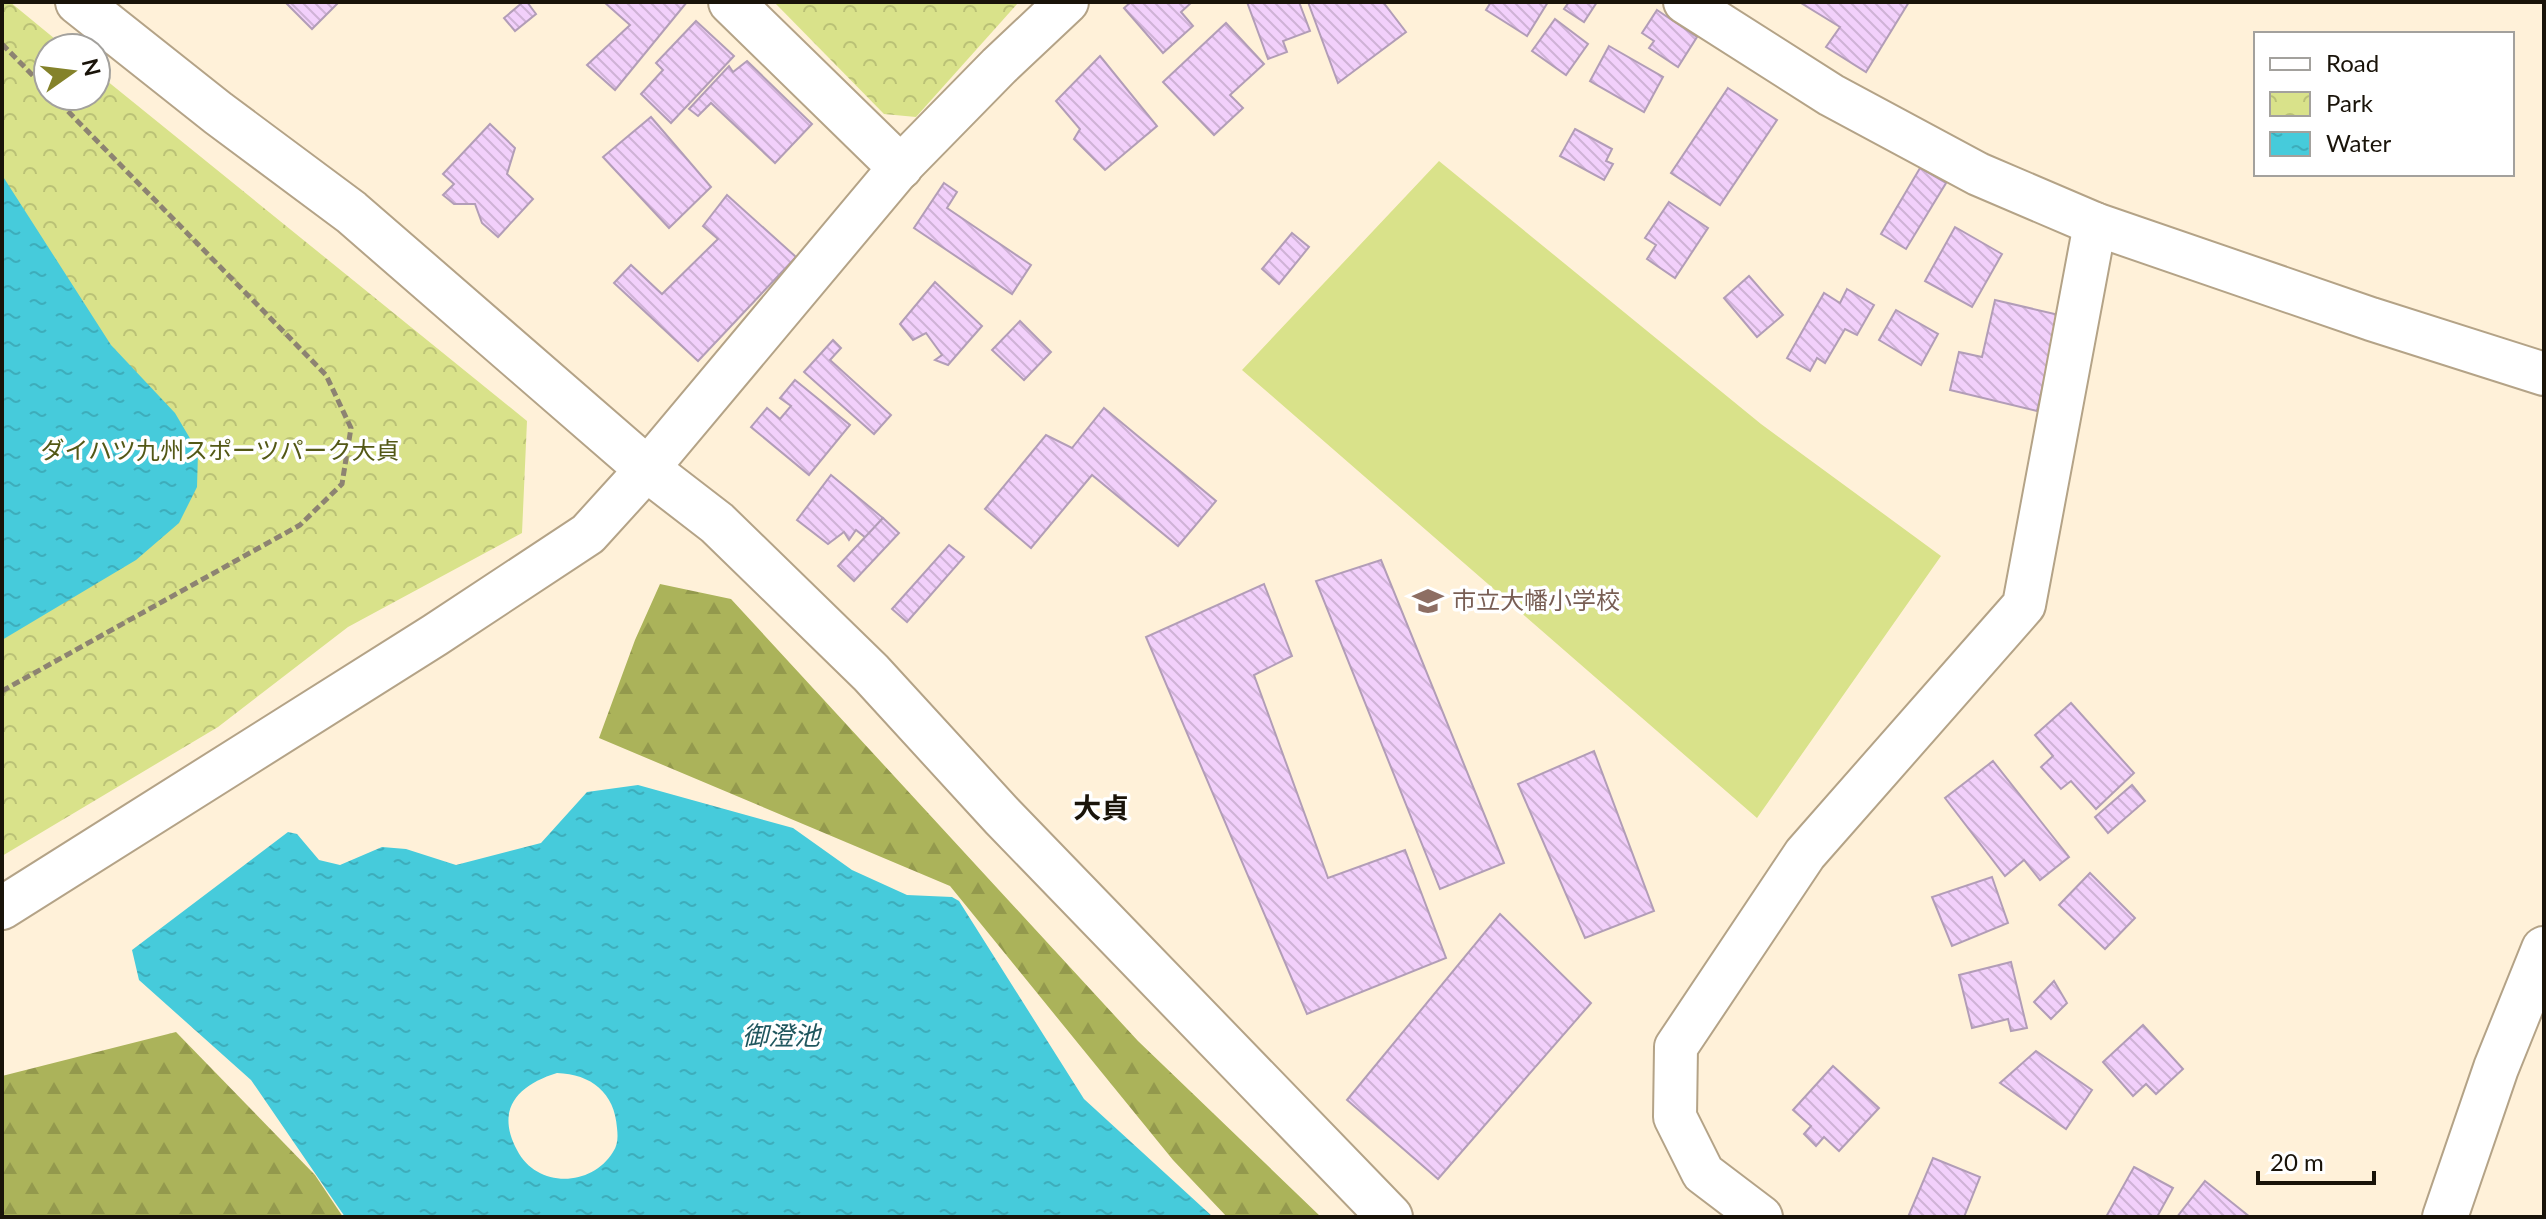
<svg xmlns="http://www.w3.org/2000/svg" width="2546" height="1219" viewBox="0 0 2546 1219" font-family="Lato,'Noto Sans JP',sans-serif">
<style>
.grass{fill:#d9e28a}
.forest{fill:url(#forest-firs)}
.park{fill:url(#park-crowns)}
.water{fill:url(#water-ripples);fill-rule:evenodd}
.building{fill:url(#building-back-hatch);stroke:#b29db7;stroke-width:2}
.lines{fill:none;stroke-linecap:round;stroke-linejoin:round}
.minor-casing{stroke:#b4a387;stroke-width:46}
.tertiary-casing{stroke:#b4a387;stroke-width:48}
.secondary-casing{stroke:#b4a387;stroke-width:48}
.path{stroke:#8d8372;stroke-width:5;stroke-dasharray:8 4;stroke-linecap:butt}
.minor{stroke:#fff;stroke-width:42}
.tertiary{stroke:#fff;stroke-width:44}
.secondary{stroke:#fff;stroke-width:44}
.labels{text-anchor:middle;stroke-width:7;stroke-linejoin:round;paint-order:stroke}
.park-label{font-size:24px;fill:#535816;stroke:#fff}
.education-label{font-size:24px;fill:#785e54;stroke:#fff;text-anchor:start}
.water-label{font-size:26px;font-style:italic;fill:#20575e;stroke:#fff}
.quarter-label{font-size:28px;font-weight:bold;fill:#191309;stroke:#fff}
</style>
<defs>
<pattern id="forest-firs" width="22" height="20" patternUnits="userSpaceOnUse" patternTransform="scale(2)"><rect width="22" height="20" fill="#abb35a"/><path d="M5 1l3.5 6h-7zM16 11l3.5 6h-7z" fill="#93994d"/></pattern>
<pattern id="park-crowns" width="20" height="18" patternUnits="userSpaceOnUse" patternTransform="scale(2)"><rect width="20" height="18" fill="#d9e28a"/><path d="M2 6a3 3 0 1 1 6 0M12 15a3 3 0 1 1 6 0" fill="none" stroke="#bac176"/></pattern>
<pattern id="water-ripples" width="26" height="14" patternUnits="userSpaceOnUse" patternTransform="scale(2)"><rect width="26" height="14" fill="#46cbdb"/><path d="M2 4q2-2 4 0t4 0M15 11q2-2 4 0t4 0" fill="none" stroke="#3dadbb"/></pattern>
<pattern id="building-back-hatch" width="6" height="6" patternUnits="userSpaceOnUse" patternTransform="scale(2)"><rect width="6" height="6" fill="#f2d0fb"/><path d="M-1 5l2 2M0 0l6 6M5-1l2 2" fill="none" stroke="#cfb2d6"/></pattern>
</defs>
<rect width="100%" height="100%" fill="#fff1d9"/>
<!-- grass -->
<polygon class="grass" points="1439,161 1761,424 1941,556 1757,818 1242,370"/>
<!-- forest -->
<g class="forest">
<polygon points="660,584 731,599 1138,1041 1321,1217 1227,1217 1173,1160 950,886 599,738 635,640"/>
<polygon points="176,1032 315,1175 343,1217 2,1217 2,1076"/>
</g>
<!-- park -->
<g class="park">
<polygon points="2,2 10,2 66,48 48,48 48,96 96,96 96,72 527,421 522,533 348,627 218,727 2,856"/>
<polygon points="774,2 1019,2 916,117 884,114"/>
</g>
<!-- water -->
<g class="water">
<polygon points="2,175 111,345 175,413 198,452 197,487 179,523 136,560 2,640"/>
<path d="M638 785 793 828 852 870 907 895 952 897 959 901 1084 1099 1213 1217H345L251 1080 139 980 132 950 288 832 297 834 319 860 340 865 382 847 406 849 456 865 541 843 587 792ZM557 1073C591 1074 615 1093 617 1128 618 1137 618 1145 613 1152 591 1188 536 1188 517 1150 495 1109 518 1085 557 1073Z"/>
</g>
<!-- building -->
<g class="building">
<polygon points="285,2 339,2 312,29"/>
<polygon points="523,2 527,2 536,14 515,31 504,18"/>
<polygon points="604,2 687,2 615,90 587,65 630,25"/>
<polygon points="1131,2 1192,2 1181,12 1193,26 1163,53 1124,8"/>
<polygon points="1247,2 1299,2 1310,31 1283,41 1287,52 1268,59"/>
<polygon points="1308,2 1383,2 1406,32 1338,83"/>
<polygon points="1491,2 1548,2 1527,36 1486,10"/>
<polygon points="1569,2 1597,2 1584,22 1564,9"/>
<polygon points="1909,2 1866,72 1826,47 1840,27 1801,3"/>
<polygon points="1657,10 1697,37 1678,67 1649,48 1654,41 1642,33"/>
<polygon points="1555,19 1588,44 1566,75 1532,51"/>
<polygon points="696,21 734,56 671,123 641,94 663,70 656,63"/>
<polygon points="1226,23 1264,64 1230,95 1243,108 1214,135 1163,82"/>
<polygon points="1609,46 1663,77 1644,112 1590,81"/>
<polygon points="1100,56 1157,126 1105,170 1074,139 1080,129 1056,101"/>
<polygon points="747,61 812,124 775,163 711,103 698,116 689,109 729,66 733,72"/>
<polygon points="1728,88 1777,120 1720,205 1671,173"/>
<polygon points="651,117 711,187 669,228 603,157"/>
<polygon points="490,124 515,148 507,174 533,199 498,237 482,223 475,204 454,204 443,195 454,184 443,174"/>
<polygon points="1575,129 1612,149 1606,161 1613,164 1604,180 1560,156"/>
<polygon points="1920,168 1946,183 1906,249 1881,234"/>
<polygon points="944,183 957,192 947,208 1031,265 1012,294 914,228"/>
<polygon points="727,195 796,257 698,361 614,283 631,265 662,294 718,239 703,226"/>
<polygon points="1669,202 1708,228 1675,278 1647,259 1656,245 1645,238"/>
<polygon points="1955,227 2002,254 1972,307 1925,281"/>
<polygon points="1292,233 1309,247 1279,284 1262,269"/>
<polygon points="1749,276 1783,315 1757,337 1724,298"/>
<polygon points="935,282 982,326 948,365 935,360 942,355 926,333 913,340 900,324"/>
<polygon points="1847,289 1874,305 1857,335 1845,329 1825,363 1817,358 1810,371 1787,358 1824,293 1840,303"/>
<polygon points="1995,300 2059,315 2037,411 1950,390 1959,352 1982,357"/>
<polygon points="1896,310 1938,334 1921,365 1879,340"/>
<polygon points="1020,321 1051,352 1024,380 992,350"/>
<polygon points="833,340 841,348 830,360 891,415 874,434 804,372"/>
<polygon points="795,380 850,425 809,475 751,427 767,408 780,419 791,406 780,398"/>
<polygon points="1104,408 1216,501 1178,546 1092,475 1031,548 985,509 1046,435 1072,448"/>
<polygon points="831,475 883,518 866,538 856,530 849,540 844,532 828,544 797,520"/>
<polygon points="883,518 899,533 854,581 838,566"/>
<polygon points="949,545 964,557 907,622 892,609"/>
<polygon points="1381,560 1504,863 1440,889 1316,581"/>
<polygon points="1264,584 1292,656 1254,675 1328,878 1405,850 1446,958 1307,1014 1146,637"/>
<polygon points="2071,703 2134,773 2096,809 2071,781 2061,789 2041,767 2053,756 2035,735"/>
<polygon points="1594,751 1654,911 1585,938 1518,784"/>
<polygon points="1993,761 2069,857 2040,880 2024,860 2005,876 1945,798"/>
<polygon points="2132,785 2145,801 2108,833 2095,817"/>
<polygon points="2090,873 2135,918 2105,949 2059,905"/>
<polygon points="1992,877 2008,923 1952,946 1932,897"/>
<polygon points="1500,914 1591,1003 1438,1179 1347,1100"/>
<polygon points="2011,962 2027,1028 2011,1031 2008,1019 1972,1028 1959,975"/>
<polygon points="2054,981 2067,1003 2051,1019 2034,1002"/>
<polygon points="2143,1025 2183,1069 2156,1094 2146,1084 2133,1096 2103,1062"/>
<polygon points="2036,1051 2092,1090 2066,1129 2000,1083"/>
<polygon points="1833,1066 1879,1108 1839,1151 1824,1137 1816,1146 1804,1134 1811,1126 1793,1110"/>
<polygon points="1933,1158 1980,1177 1964,1217 1908,1217"/>
<polygon points="2134,1167 2173,1188 2157,1217 2106,1217"/>
<polygon points="2205,1181 2250,1217 2177,1217"/>
</g>
<g class="lines">
<!-- minor casing -->
<g class="minor-casing">
<g id="minor">
<polyline points="1685,2 1831,95 1978,174 2095,224 2371,319 2544,374"/>
<polyline points="2,908 435,635 588,534 647,469 900,167 999,66 1067,2"/>
<polyline points="1761,1217 1703,1173 1675,1117 1676,1047 1805,854 2024,605 2095,224"/>
</g>
</g>
<!-- tertiary casing -->
<g class="tertiary-casing">
<g id="tertiary">
<polyline points="78,2 218,113 351,212 647,469 717,523 871,673 1002,816 1390,1217"/>
<polyline points="731,2 900,167"/>
</g>
</g>
<!-- secondary casing -->
<g class="secondary-casing">
<polyline id="secondary" points="2445,1217 2496,1068 2544,949"/>
</g>
<!-- path -->
<g class="path">
<polyline points="2,44 48,91"/>
<polyline points="2,691 300,525 342,484 351,428 326,375 53,96"/>
</g>
<!-- minor -->
<use href="#minor" class="minor"/>
<!-- tertiary -->
<use href="#tertiary" class="tertiary"/>
<!-- secondary -->
<use href="#secondary" class="secondary"/>
</g>
<!-- icons -->
<defs>
<g id="school-bare" transform="scale(2.4)"><path d="M0-5L7-2L0 1L-7-2ZM-4 1L0 2.5L4 1V4Q0 6-4 4Z" fill="#8d6e63" stroke="#fff" stroke-width="2.5" paint-order="stroke"/></g>
</defs>
<g fill-rule="evenodd">
<use href="#school-bare" x="1428" y="601"/>
</g>
<g class="labels">
<!-- park labels -->
<g class="park-label">
<text x="220" y="459">ダイハツ九州スポーツパーク大貞</text>
</g>
<!-- education labels -->
<g class="education-label">
<text x="1452" y="609">市立大幡小学校</text>
</g>
<!-- water labels -->
<g class="water-label">
<text x="781" y="1045">御澄池</text>
</g>
<!-- quarter labels -->
<g class="quarter-label">
<text x="1101" y="818">大貞</text>
</g>
</g>
<!-- border -->
<rect width="2546" height="1219" fill="none" stroke="#191309" stroke-width="8"/>
<!-- legend -->
<rect x="2254" y="32" width="260" height="144" fill="#ffffff" stroke="#a3a19d" stroke-width="2"/>
<rect x="2270" y="58" width="40" height="12" fill="#ffffff" stroke="#a3a19d" stroke-width="2"/>
<text x="2326" y="72" font-size="24" fill="#191309">Road</text>
<rect x="2270" y="92" width="40" height="24" fill="url(#park-crowns)" stroke="#a3a19d" stroke-width="2"/>
<text x="2326" y="112" font-size="24" fill="#191309">Park</text>
<rect x="2270" y="132" width="40" height="24" fill="url(#water-ripples)" stroke="#a3a19d" stroke-width="2"/>
<text x="2326" y="152" font-size="24" fill="#191309">Water</text>
<!-- north arrow -->
<g transform="translate(72 72) rotate(76)"><circle r="38" fill="#ffffff" stroke="#a3a19d" stroke-width="2"/>
<path d="M0-6L14 30L0 20L-14 30Z" fill="#84822a"/>
<text y="-12" font-size="22" font-weight="bold" text-anchor="middle" fill="#191309">N</text>
</g>
<!-- scale -->
<path d="M2258 1171v12h116v-12" fill="none" stroke="#191309" stroke-width="4"/>
<text x="2270" y="1171" font-size="24" fill="#191309" stroke="#ffffff" stroke-width="6" paint-order="stroke">20 m</text>
</svg>
